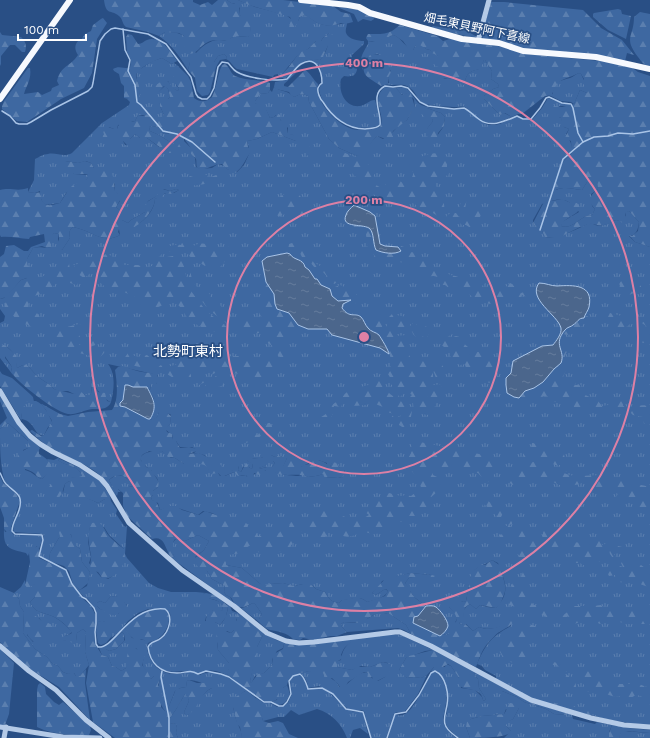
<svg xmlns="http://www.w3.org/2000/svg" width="650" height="738" viewBox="0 0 650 738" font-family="'Work Sans','Noto Sans JP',sans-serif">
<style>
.grass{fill:url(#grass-tufts);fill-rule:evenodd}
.forest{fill:url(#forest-firs)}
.water{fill:url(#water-ripples);stroke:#a9c4e7}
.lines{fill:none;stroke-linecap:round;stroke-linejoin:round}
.stream{stroke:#a9c4e7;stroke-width:1.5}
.minor{stroke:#b4cae7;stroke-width:5}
.major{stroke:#f6f9fe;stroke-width:6}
.ring{fill:none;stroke:#dd80a5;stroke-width:2}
.labels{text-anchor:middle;stroke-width:3.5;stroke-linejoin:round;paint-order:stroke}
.street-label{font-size:12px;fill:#fff;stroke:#294f85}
.quarter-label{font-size:14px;fill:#fff;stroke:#294f85}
.centre{fill:#dd80a5;stroke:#294f85;stroke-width:2}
.ring-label{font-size:12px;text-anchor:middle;font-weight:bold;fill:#dd80a5;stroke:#294f85;stroke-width:3.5;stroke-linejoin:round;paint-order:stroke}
</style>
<defs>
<pattern id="grass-tufts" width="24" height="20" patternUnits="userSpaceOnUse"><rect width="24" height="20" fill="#3e68a1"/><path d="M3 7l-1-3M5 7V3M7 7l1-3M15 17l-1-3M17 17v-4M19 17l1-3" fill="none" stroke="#5b7faf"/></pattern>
<pattern id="forest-firs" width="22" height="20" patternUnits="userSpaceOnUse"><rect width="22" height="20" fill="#3e68a1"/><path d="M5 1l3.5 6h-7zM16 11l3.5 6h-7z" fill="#5b7faf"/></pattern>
<pattern id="water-ripples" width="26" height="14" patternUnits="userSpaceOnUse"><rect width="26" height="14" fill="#4b668c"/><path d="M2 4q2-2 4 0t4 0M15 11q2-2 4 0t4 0" fill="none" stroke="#667d9d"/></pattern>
</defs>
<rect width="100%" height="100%" fill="#294f85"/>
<!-- grass -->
<g class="grass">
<path d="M227 0H238L255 7 286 15 291 19V22L298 21 300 17 305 15C310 17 316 23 320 24 329 27 338 24 347 23 347 26 345 30 346 33 348 39 358 41 364 41V44L352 55V58L357 62C358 67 357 76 351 76 348 77 346 76 344 76L341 79C338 91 345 108 360 106 366 105 369 100 375 100L380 120 379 126C372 127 364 129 357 127 340 125 321 106 319 89L323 81 320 67 313 62 306 61 313 59 320 60C327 53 329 43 329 33L323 38 321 41H316L308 49 302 52 297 56 283 73 279 76 278 74 274 75 273 77 237 69C232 66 231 61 226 59L227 57 224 54 218 56 214 62H190L188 70C180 57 172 45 159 36L165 32C186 32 185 37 196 53 203 45 214 37 225 41L235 36 248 37C252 32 251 23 245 19 244 18 241 17 240 15V8L234 3H231Z"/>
<path d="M394 35C402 39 405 47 413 50L416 45 420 44 426 49 430 50 434 54 439 56V67L444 79H454L464 85C467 73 468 72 479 69L484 60H485L492 71 491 79 498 84 499 87 493 89 484 96V99L500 115 504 113 512 117C502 121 490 126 480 120 474 116 470 110 465 107 461 106 459 107 455 107 451 107 435 106 431 105 415 103 419 94 410 88 403 82 394 87 386 84L389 83 388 78 391 71 378 54C368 54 363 60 363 70 358 59 363 53 368 44V41L372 42Z"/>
<path d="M162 58 172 64 174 63 177 65 175 66 176 85 179 88 178 91 172 88 168 81 159 84 157 86V93L165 86 168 89 170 97 168 99H161C158 106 162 109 164 115L161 119C152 115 146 115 138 115L135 121 118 125 117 129H114L109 127 102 137 105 141H123L125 145 130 144V139L135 134 140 138H147L159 147 173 144 159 135 150 131 149 127 152 126 158 127 164 134C173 133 175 132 184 136V141L191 148V154L195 158 196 167 200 169 212 168 218 164 225 166 227 169 237 172 244 165 250 152 247 141 257 139 272 132 296 141 293 135 287 134 288 128 276 115 274 117 270 118 266 110 255 103V101L260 94 268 93 270 90 272 92 274 87C280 92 286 89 294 97 300 94 302 93 308 96L309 102 329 139 339 148 357 156C366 151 370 142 377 136L383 139 392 133 399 125 407 120 412 111H415L414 99 407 93 404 95 401 94 396 88C412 84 410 98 421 105 430 109 445 109 455 109 457 109 461 108 464 109 473 111 478 123 489 125 500 126 509 119 518 116L523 120H532L542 108 548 98 563 104H570L571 106H559V117L561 118 564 127 569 129 566 134C570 140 573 146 572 153L564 161 556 190C565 186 572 189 582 190L587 182H597L598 189 591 194 592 206 595 209 592 215C580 215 574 230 561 226L562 222 579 212C566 196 560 198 542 204L533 220V223L538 230 542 231 545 237C560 239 571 231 584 226 585 225 587 224 589 223 592 223 593 224 595 225 603 227 609 223 616 220L621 221 626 217 625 212 629 211 639 222C638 229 637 235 629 236L635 242 650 247V725H642L605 719 531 698 496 679V676L485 670 482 666 477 664C486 644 491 637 511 626L510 620C503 628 489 631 479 627L473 631 466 624 462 625 459 623 464 616 463 611 467 606 470 604 476 609 480 605 487 607 496 608C511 592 505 582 498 563L492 560C487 564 481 565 477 568 470 573 469 583 468 591 468 595 466 597 466 601L464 602 461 601 460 596 449 607 456 614 457 618 451 633 447 635 443 634 447 622 433 606H426L414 597 405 583 409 578 432 575 410 573 382 581 379 587 372 593 376 595 385 589 388 591C385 598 374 600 367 602 358 594 351 601 342 600L339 603C329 601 330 599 325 592L316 589 313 586 303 584 294 586 283 583 270 584 264 586 259 583 242 568 226 565V557L216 515 212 513 203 511 198 515 196 514 178 508 169 507 160 510 158 503 152 500 151 497 153 495V491L158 487C159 481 158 477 152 474V471C147 467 142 464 140 458 145 450 154 452 162 451L171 458H175L184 464C193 462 205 459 209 470L218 473 220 476H225L234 472 241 476 246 475 247 477 269 469C277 474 286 475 296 476 302 476 301 473 308 477 313 476 318 476 323 474L327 478 338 477 342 478 345 471 332 463 330 467H327V463C323 462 320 460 317 460 312 460 306 465 301 467V463L287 458 283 467 279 462 282 456 275 457 271 455 273 461 275 463 272 467H267L259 469V468L266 465V463L263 462V457L259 459 254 458 247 461 253 463 252 469 247 466V464L243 467 241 472 238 470 239 466 232 471 216 464 204 455 197 453 186 454 194 453 197 450 192 447H180L176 441H172L173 436 165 429 170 424 171 415 170 414 159 412C158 418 155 419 150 420L148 419H150C154 412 156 402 152 395 151 393 149 391 148 389L150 390 151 384H156L157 382V377L158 375 108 364C116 374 114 390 111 402 106 401 102 393 98 391L92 379 91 381 92 394 90 395H85L82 393 74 394 68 391H59L54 389 50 385 38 377 27 365H23L17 368C15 356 16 354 6 346L5 358 12 367 11 371 13 375 0 358V323L4 321 5 316 0 309V299L4 298 21 280 27 278 28 266 26 261 33 248C41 246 45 249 51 247V235L54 233 59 234 58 239 62 250 70 238C69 233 69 230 73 227 91 230 104 245 120 235L119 229C135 230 154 216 155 199L166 193H174L179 190 176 189 170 191 164 189 157 196 148 201 145 212 131 220 128 223 122 220V212L116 207 120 201 118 194 115 192V184L94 168 91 163 86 161 78 163 65 161 74 174 89 175 87 179 66 193 60 203C46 205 41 208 40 191L35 193 28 192 34 180 35 159C39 157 44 154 48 154 56 152 64 158 72 153L102 123 129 105 130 102 127 99 139 97C141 88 135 81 137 71L153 61ZM427 108 441 113 445 117 444 126 437 136 427 129 433 121 432 119H429Z"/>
<path d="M579 73 581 74 589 91 587 93 580 90 574 104 571 102 561 101 549 95 553 94C553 81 560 81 570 78 573 77 576 74 579 73Z"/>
<path d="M23 401C27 401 34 401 36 401 44 404 49 415 52 422V424L48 427 44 435C34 437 36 422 22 419L21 413Z"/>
<path d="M8 423 28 441V448L23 450 25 470C33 472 37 478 42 479L49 472 51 467 47 459 54 460 58 458 60 459 58 460C67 467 79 465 82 476L81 478C73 478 68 477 60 478L63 493 65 484 69 481 71 482 87 498 98 503 105 499H108L110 496 111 501 117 510 116 514 125 527 127 526 125 554 127 558 149 583 158 588 171 592H196L206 593 203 594C204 594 208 598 209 598 217 602 222 599 223 610L220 611 213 610 206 617 205 621 215 622 220 625C225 620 229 611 227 604L230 606 232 611 238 613 234 630 231 633 227 631 217 643 218 650 229 663V669L227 674 232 678C220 672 212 667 199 674 183 665 164 682 152 658 150 656 148 649 149 646 150 642 156 642 159 640 169 635 172 623 170 613L163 608 148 609 138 613 128 621 119 632 111 638 112 636 104 621 98 622 97 626 96 610 88 599 83 596 73 584 80 590 87 586 90 572 82 562 80 549C74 545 72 542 71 534L60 536 50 553 49 561 40 557C39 549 46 542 43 534L14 532C10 522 22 512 21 500 19 490 9 489 5 482 0 467 0 446 0 429ZM90 527H104L109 535 124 549C124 563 121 572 108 579L101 577 89 563 91 557 88 542ZM111 596 118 597 127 605 118 614C107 614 108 610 100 609L97 606V603L100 601 105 603Z"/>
<path d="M116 475C125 475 128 479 134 486L118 489 121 492H118L117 496 109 480Z"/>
<path d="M11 526 12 533 14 535 42 536V540L39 549 37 546 29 553 28 556 26 553C9 549 3 548 4 529L5 532 10 530Z"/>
<polygon points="198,535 209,541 204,550 195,557 207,571 212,579 225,586 224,592 226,595 230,597 234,604 177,562 173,554 173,542 176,539 185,541"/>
<path d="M25 580V585L35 584V597L30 602C36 614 41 611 52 616 59 619 67 626 72 632L68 635 64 636 63 640 76 641 77 633 83 629 86 632 85 652 89 665 80 676H76L74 673 68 674 63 672 58 666 52 663 47 657 35 649 23 633 24 612 20 606 19 599 14 593 21 587ZM39 618 43 623H46L33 642 27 635Z"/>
<polygon points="253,603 255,604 262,614 259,619 259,622 241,608 245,607"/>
<polygon points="388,613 406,625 411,634 404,630 398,628 347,632 342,627 341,624 344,622 355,623 367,619 375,614 384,614"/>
<path d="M125 628 132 638 144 640 146 642H150L148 643C146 648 148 653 150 658 155 670 167 675 179 674 183 674 187 671 191 672 195 672 197 675 200 675 215 666 235 681 247 691H245L237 697 233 708C235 713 235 717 237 722 239 728 242 731 242 738H178L176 733 177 728 176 724 170 723 169 719C176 711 180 702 185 694H187L189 701 184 712 185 715H188C195 707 202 692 212 688 204 684 197 680 189 680L187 681 186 687 180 688 175 691 167 711H165C158 703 157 685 161 676H154L151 679 149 677C148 670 139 667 144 659L136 648 126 668 121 671 116 667 112 666 108 657 102 655 99 648 106 646V649L109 651 116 649 125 640 124 634 122 632 120 633Z"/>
<polygon points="264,633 276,640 286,643 284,644 283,648 277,651 272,659 273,664 264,673 255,676 251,684 250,681 257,647"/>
<path d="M390 634 401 635 433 650 425 651 406 658 399 670 407 678 414 677 421 678 427 675 418 694 405 711C401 713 396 711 394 714L386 738H372L370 733 364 711 361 710H349L329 691 319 686 308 688C308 682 305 677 300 673L309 671 323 673 324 676C330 678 337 680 339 687 340 687 346 685 346 685 352 680 360 670 369 673L368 676 378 681 385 677 388 663 383 662 370 667 361 666 352 670 336 667V664L338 661 341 660C344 634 369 637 390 634Z"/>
<path d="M446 664 451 666 459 678 461 688 475 690 482 697 483 700 484 701 486 699 479 688 478 679 476 677 474 672 502 687V691L517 697 524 702 546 709 554 714 567 715V713L572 715 573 719 595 724 597 722 612 725 609 732V738H504L511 731 506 726V722L513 719 519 708 506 709 504 714 482 716 471 719 466 727 470 738H459C455 734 448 730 446 724 444 721 446 716 447 712 450 696 448 683 437 671H431L434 667H445Z"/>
<path d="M435 672C447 680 448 696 445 709 444 714 442 720 444 724 446 730 452 734 456 738H388L395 715C398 715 402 716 405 714 416 708 424 684 431 673Z"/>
<path d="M299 675C305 678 306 683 307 689 312 690 317 687 322 689 340 696 339 713 361 712L363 714 368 734 360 728 353 730 350 738H347C342 724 331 713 317 709L299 715 291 710 284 717H278L263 721 256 698 264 703H270L277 707 283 706 288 703 292 694 290 681 294 676Z"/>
<path d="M287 685 290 694C287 700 286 704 278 705L272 701 277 700 279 688H283Z"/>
<polygon points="623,731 650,733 650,738 619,738 621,732"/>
</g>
<!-- forest -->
<g class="forest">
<path d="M104 0H193V2L200 5 208 2 212 5 218 0H227L231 3 239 4 240 15 250 21 251 34 248 37C240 37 234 34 228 41 221 41 215 39 208 42 200 45 198 54 189 54L185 49 184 36 179 33 165 32 159 36 148 32 126 27C122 24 123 19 119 16 111 9 106 16 104 0Z"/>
<path d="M238 0H283L333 6 341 12 350 14 353 22 345 24 341 23C335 26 326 26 319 24 315 22 310 18 305 15L300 17 294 29H291L289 28 291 19 290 17 249 5Z"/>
<polygon points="491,2 504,2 583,10 601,28 622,40 634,55 627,53 625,61 596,55 523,49 483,39 482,35"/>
<polygon points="337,7 357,9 373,16 374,19 371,21 363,19 358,22 354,14"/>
<polygon points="618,9 621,10 622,14 631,16 626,39 608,30 593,17 593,14 594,13"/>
<path d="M640 12 650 14V66C643 65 642 62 638 57 623 37 634 37 634 17Z"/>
<path d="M103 18 107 23 97 39 92 73 84 88 61 99 27 122 17 121 2 109V106L4 101 28 68H30C32 79 26 86 24 94L38 92 42 95 51 91 52 88 59 85 57 81C61 65 70 67 78 55 75 50 74 46 78 41L81 40 85 34 91 31 93 25C96 23 100 19 103 18Z"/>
<path d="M400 25 437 36 443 41 450 39 498 46 527 54 610 62 631 67 638 72 650 76V247L635 242 629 235 632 236 638 231 639 222 629 211 625 213V215L628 220 625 224C622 223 619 220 616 220 612 221 609 225 604 225 594 227 591 220 583 227H580L560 237H545L542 231H538L533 223 545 200 552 201 562 199 571 203H577L580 208C577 216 564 217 561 226 574 230 580 215 592 215L595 209C587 201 590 195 598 189L597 182H587L582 190C572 189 565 186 555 190L554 188 564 161 572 153 571 141 565 138 569 129 562 126 561 118 559 117 553 120H551L550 112 554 106 562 107 574 104 580 90 587 93 588 91 583 83 584 79 581 74 579 73C563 81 558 77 552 95L545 96 522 114H518L512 117 505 113 500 115 484 99V96L493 89 499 87 498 84 491 79 492 71 485 60H484L480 69C468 72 467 73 464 85H462C453 75 447 82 438 76L437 72 439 67 435 66 434 62 438 56 432 53 430 50 426 49 420 45H416L413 50 410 51 403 41 394 35 390 36 387 39H382C379 42 373 42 368 41L366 38 368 34C376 34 385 35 392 31 395 29 397 27 400 25Z"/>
<polygon points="446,25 451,25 455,28 467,31 477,37 475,38 430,28 433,26 440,27"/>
<path d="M0 32 2 35 21 37C26 42 27 46 25 52H22L15 45H10L1 56V64L0 66Z"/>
<path d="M329 33 333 35 334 38 329 43 323 57 320 60C299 58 300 66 286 78H280L279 76C280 75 282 74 284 72 293 65 296 51 308 49L316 41H321L323 38Z"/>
<path d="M128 34 132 35 138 44C142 44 144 41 147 40 160 35 171 52 177 61L172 64 162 58C155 60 138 68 136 75 137 83 142 89 139 97L134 100 124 98V86L121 83 119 74 114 71 113 69C119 65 124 69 130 68L131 60 127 52 126 37Z"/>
<polygon points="224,54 227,57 226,59 220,60 216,67 210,92 208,95 202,96 197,91 195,78 188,70 190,62 194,59 214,62 218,56"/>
<path d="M372 54 382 55 387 57 389 61 388 65 391 72 388 78V84L381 86C372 79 358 76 366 61 368 58 368 56 372 54Z"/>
<path d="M225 64C230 67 230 73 235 76 246 81 259 79 270 83V90L268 93 260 94 255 101V103L265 107 270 118 274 117 278 114 280 115V120L287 122V133L296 136V141L272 132 257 139 247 141 248 147 252 151C245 158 244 167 235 173L227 169 222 164C215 163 208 170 200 169 195 169 197 162 196 159 195 157 192 156 191 154 191 152 191 149 190 147 188 143 185 142 184 136L171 132 164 134 158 127 152 126 149 127 150 131 159 135 173 144H179L181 148 173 153H168L147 138H140L135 134 130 139V144L128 146 123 141H102L101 139 104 134 102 129 105 126 114 129H117L120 122 128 120 132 122 135 121 138 115 143 116C150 112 155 116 161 118L164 115 160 106V99H168L170 97 168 89 164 86 157 94 154 93 152 89V86C158 85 160 81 166 80 171 83 171 88 178 91L179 88C173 82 171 74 175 66L177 65 188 76 191 82 194 98C201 103 206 102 212 97 217 87 217 76 222 65Z"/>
<path d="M305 70C311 73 313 80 318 84 314 101 336 124 352 129 360 131 372 130 380 127 387 115 369 100 385 87L396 88 402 95 409 92 411 94 416 111H412L407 120 393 131 392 134 394 139 389 140 377 136C372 141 367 149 363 155L357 156 339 148 329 139 309 102 308 96C302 93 300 94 294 97L291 95 289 92 276 89 274 87 275 82 286 80 295 71 296 73 284 84V86L288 87Z"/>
<path d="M427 108 441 113 445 117 444 126 438 133 437 140 434 143C427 142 427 135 426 130L433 121 432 119H426L422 114V110Z"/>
<path d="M307 144 313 150 314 155 319 158 324 164 328 163 334 172C324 170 326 168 319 164 312 160 308 159 305 150Z"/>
<path d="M336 150C342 151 371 163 373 169 375 175 373 180 376 185L383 189 385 188 387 179 400 181 406 185 409 184 413 175V172L406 166 408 162C421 158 434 148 447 157V167L449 173 448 176 439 174 435 182 437 189 439 190 444 204 445 216 441 218 433 213 430 208 424 209 401 197H379L363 189 358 179 348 169 341 158 335 153Z"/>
<path d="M65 161 78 163 85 161 91 163 94 168C113 164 114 177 115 191L122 197 116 207 122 212V220L128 223 131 220 145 212C146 201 147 202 155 197 158 195 160 192 162 189L170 191 176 189 179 190 171 194 165 193 162 197 155 199C154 213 139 226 127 231L119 229 118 232 120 235C103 245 91 230 73 227 69 230 69 233 70 238L62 250 59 248V234L54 233 51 236V247L47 248 42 246 33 248C30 255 25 258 28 266L33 268V272L32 276 21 280 6 297 0 299V257L4 254 6 246 14 245 24 251H28L31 247 45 242 44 234 30 237 29 239C20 239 11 236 1 237L0 235V190C11 187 16 192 28 188V192L35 193 42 192 41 199C46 208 51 205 60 203 70 189 68 185 87 179L88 175 86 174H74L63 166V162Z"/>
<path d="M224 172H225V174C218 175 213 180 207 183 200 186 192 184 184 188L187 184 186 180 190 176 193 177 191 181 194 182 198 178 201 181 204 179 205 175H207V179L208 180 211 177Z"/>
<path d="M285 194H298L303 199H306L309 206C302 216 301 215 289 218L286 216 285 214 280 216 275 215C274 213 273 211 273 209 273 203 280 195 285 194Z"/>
<path d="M465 198 466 199C467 204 464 208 465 214L467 215 473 209 481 211V215L475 226 484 228 493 234 492 236 482 231 469 227 466 225H462L460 223 458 224C452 223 449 220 446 216L451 213H456L459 217C460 209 458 203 465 198Z"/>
<path d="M348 223C355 227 364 224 370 229 372 234 372 238 373 242 376 256 391 254 401 250L400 248 401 246 404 247C408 250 407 253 414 252L416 256C423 258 429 263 435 268 440 271 445 270 450 275 456 276 458 276 463 280L469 278 478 283 486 282 481 287 485 290 494 289 501 282 506 287 510 283 512 284 516 288H519L521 293 527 291 530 288 534 290 526 297 522 295 517 302 504 299 499 304C488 305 477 302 469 294L461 295 460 290 456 288 450 289 445 285H440V279C433 272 426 280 419 278L418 273 410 267 408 263 399 262 392 264 390 262 392 259 391 257 379 260 373 254 367 246C368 240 365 236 366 230L362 228H349L347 225Z"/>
<path d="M201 238 207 239 198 241 179 250 176 249C172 251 166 252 163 253 160 255 161 257 155 258L153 256 155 253C166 249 169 244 181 245L182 243 189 242Z"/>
<polygon points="298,241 305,244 308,253 314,260 313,262 333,273 339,281 334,284 323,272 315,268 310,262 303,259 299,251 290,254 288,250 289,244"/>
<path d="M239 242 242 243 241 244C226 250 230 258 220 267H215L213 261 208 263 205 266 189 256 188 252C197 238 209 245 221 248V250L222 251 234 243Z"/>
<path d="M106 254 110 255 124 265H138L147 268 154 265 158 261 167 257 178 255 183 262 187 281 191 291 206 311 228 328 230 332 228 334H224C212 331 200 328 190 320 184 315 182 306 175 303 167 301 154 311 144 310L137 298 124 292 121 294C111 292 96 283 95 272H92L84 278 75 272 74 265 88 261 90 262Z"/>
<path d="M187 259H189C193 274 187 278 201 291L206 290 212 297H218L219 300 216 303 219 304 231 318 236 322 244 319 246 320 257 318 260 333H239L208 309 191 287 188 274Z"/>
<polygon points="67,262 69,263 70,271 75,274 79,281 77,285 70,283 68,280 62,282 57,282 48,292 34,296 28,305 28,310 32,317 37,313 40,318 41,324 35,328 33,328 10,314 5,307 5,304 7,300 24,282 42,277 58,265"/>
<polygon points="263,269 267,284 274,294 275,304 280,311 291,314 298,325 296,330 292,331 289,335 286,336 280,349 289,353 296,351 298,352 298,355 290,358 281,358 275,353 272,346 263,339 261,327 263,321 259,313 263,300 263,295 260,289 264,276"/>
<polygon points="625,277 627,281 630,278 641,286 641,290 643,289 644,290 641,293 636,292 629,295 624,293 618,293 617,291 620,286 619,283"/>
<path d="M340 285C345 287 351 290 356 294V303L352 304 351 300 338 301 332 296 330 289Z"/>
<path d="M375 309 384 313 382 328 386 334H387L386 327 388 323 386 320 392 314 406 317 410 320V326L414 322 416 323 418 330 429 325 433 327V331L429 334 427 338 421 340V338L424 336 416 339 415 336 413 334 412 331 406 333 404 330C399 329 395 330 393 336L407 335 409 339 406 351C410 354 410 360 414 362L423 361C431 365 434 372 433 380 432 385 434 389 431 393 426 400 415 402 407 403L403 399 409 398 412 395 406 391 400 397 394 392 396 389 395 386 390 384 391 379 388 374 391 369V359L388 349 377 334 368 329 359 316 353 314V312L356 311 367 319 372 320 373 317 371 313Z"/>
<polygon points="610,313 630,318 630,324 625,328 622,328 617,330 616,325 610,322 610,318 608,317"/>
<polygon points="587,316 590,318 589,320 586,321 581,327 569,335 563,334 567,328 576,323 580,318"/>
<polygon points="650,318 650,341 644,343 640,342 635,344 633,342 638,338 638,332 641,330 644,330 646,326 642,323"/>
<path d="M79 324 84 325 83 330 78 333 80 337 78 342 79 345 97 338H101L106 341 90 347V350C96 353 99 348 105 350L104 353 99 358 67 350 44 336 46 335 58 334 61 327H67Z"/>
<path d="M443 332H450L452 334 446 338 448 339 456 336 463 338 464 340 462 342 474 352H479L482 356 486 355 490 356V362L496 364 497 366 495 372 496 376 506 378V383L504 381 501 383 494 380 489 383 482 377 484 374 481 372V368L476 369V372L475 373C471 372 465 369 465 364L460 365C452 361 451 358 449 350L441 345 442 343 441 342 438 344 432 342 433 338 438 337 440 333Z"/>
<path d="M561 336 565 343 564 348 568 351 566 353 563 362 567 367 563 377 564 378 567 377 568 381 572 383 576 382 575 385H581V387L578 389 579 392 598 401 602 406 608 405 612 401 618 403 621 401 624 403 623 406C632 409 642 402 650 407V420L644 424 643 417 633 415 626 408C619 407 616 410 610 411 599 413 584 410 574 407L573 404 566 405 552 401H547V400L552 399V397L543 396 536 400H532L531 404 526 407H519L518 400 525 391 534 388 543 383 554 369 561 363C561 360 562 356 561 353 560 344 556 346 561 336Z"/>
<path d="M1 344 6 346 16 355 17 368 23 365H27L38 377 50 385 54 389 74 394C80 391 80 391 85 395H90L92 393 91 381 92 379 98 392 105 393 107 401 111 402C108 410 99 409 92 409 84 410 76 415 68 414 55 412 17 382 11 372L12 367 1 350 0 346Z"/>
<path d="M197 351 204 354 206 353 216 360C224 355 228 357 238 356L241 358 251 355 255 359 265 358 270 352C272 353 278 360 279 362L277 365 283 364 285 366C283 368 268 378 265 378 261 379 258 378 253 380 247 376 239 372 231 374 227 375 227 378 222 378L226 373 219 371 213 374 206 371 202 374 198 373 194 368H191L189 372 191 375V378L183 381H178L167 374 159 371 121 363 128 353H131L132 355 138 357 147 355 153 360 154 367 156 369 161 365 164 368 178 364 180 359 185 357 186 354Z"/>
<path d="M432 361C444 362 446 369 443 380H437C434 374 433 368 429 364Z"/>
<path d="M123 366C129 368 136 371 142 372 147 373 153 373 158 374L157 377 158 381 156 384H151L150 390 147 387H133L125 385 123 400 120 403 124 407 150 420 157 417 160 410C163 410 168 413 171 416L170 424 166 429 167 432 172 434 173 441H176L180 448 189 447 197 449V451L188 454C192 454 195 453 198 453 201 453 220 464 223 467H230L232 471 233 469V464L237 462 239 465 238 470 241 472 246 463 247 464V466L252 469 253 464 247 461C251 456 257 460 263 457L264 458 263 462H266L267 465 259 468V469L267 467H272L275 463 273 461H269L268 460 271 455 275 457 278 456 284 457V459L280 462 283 466 287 458 289 457 304 459V460L301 463V467L304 465 309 464 310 462 309 459C315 459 323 460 328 465L327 467H330L332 462 337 463 340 468 342 467C345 470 345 474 342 478L338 477 325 478 323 474C318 476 313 476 308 477 298 472 284 478 274 472L269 475 270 470H265L264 474 259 475 254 473 253 478H248L246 475 238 476 234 472 222 477 218 473 211 474C207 468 207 464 199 464L197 462 194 465 184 464 175 458 168 457 162 451 156 453 149 451C144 454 140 454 141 461L144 462 146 467 151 469C153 476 161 480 158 487L153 491V495L151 497 152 500 156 501 160 510 168 506H176L182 510 199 515 205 511 216 515 223 516 233 521 242 519 248 525 247 527 257 534 258 536 267 535 274 532 279 533 283 529H288L291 522C306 528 309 513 319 511 333 509 341 518 353 518 354 518 355 517 356 518 359 518 360 519 362 519L369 515 365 512V509L368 507H373L377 503 378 498 389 493 401 496 406 495 411 496 415 493 420 494 423 492C419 483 416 471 406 468V462L411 453 412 443 415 441 479 454 496 459 497 460V470L493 471 494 476 487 483 478 473H473L468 467C461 469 456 472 450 466L444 470C439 469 435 466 432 471L433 475 441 479 442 484 438 491 429 499 427 507 425 510 416 516H408L402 522H398L395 527 397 533 395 534 383 527 380 533C373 535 370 533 364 532 360 532 356 535 352 536 341 539 334 531 327 525L322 528 327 534 325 538 318 540H309L308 532 303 529C300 533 290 548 287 550 283 553 275 550 270 551 267 551 264 553 261 553L258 552V549C254 545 251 545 247 547L248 552 228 555 226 558V565L242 568 259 583 264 585 270 584 283 583 294 586 303 584H310L316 589 325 592C330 599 329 601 339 603L342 600C351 600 358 594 367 602L385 596 388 591 386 589H385L376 595 372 593 385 579 410 573 432 575 435 576C428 582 417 577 409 578L405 583 410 589C411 597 420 601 426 606L422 610 413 623 440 636 443 634 447 635 450 633 449 629 451 624 456 622C458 615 453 612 449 607L450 598 461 596V601L464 602 466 601 469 584 468 579 470 578 472 572 480 565H485L492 560 501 566C501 577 509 586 503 597 501 602 501 605 496 608L480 605 476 609 470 604C463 607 464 612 464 618L459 623 462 625 465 624 473 631 479 627C492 632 503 626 513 617L516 618C512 626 506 628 499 632 495 635 491 640 487 644 482 650 479 659 476 667L411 634 406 625 388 613 384 614H375L367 619 366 622 362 623 344 622 341 624 342 627 347 632 337 636H330L314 640 303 638 300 640 293 639C288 633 277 631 270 630 266 629 262 625 259 622V619L262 614 255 604 253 603C246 606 239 611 234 603 233 601 232 598 230 597L226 595 224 592 225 586 212 579 207 571C200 569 194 566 195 558L204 550 209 541 198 535 185 541 175 539 173 542V554L178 562H177C174 559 169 556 168 552 164 544 163 536 152 539L127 516 123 506V493L118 489V487C124 486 128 488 133 486 127 477 119 470 109 480L115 491 117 500C114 495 112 488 108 483 94 466 71 459 52 449 44 444 37 438 30 431L32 430 41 436 44 435 50 425 52 424C53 418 47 416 46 410L41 404H42L60 414 68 416 88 412 112 410C119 400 117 382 115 370L118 367Z"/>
<polygon points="0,371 2,374 12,378 30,394 33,397 34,402 23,401 23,405 27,409 26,412 21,413 22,419 21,420 0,386"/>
<polygon points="216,376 219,380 224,382 224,385 212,389 210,388 210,385 205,386 206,383 205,382 199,385 198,378 203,377 211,380"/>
<path d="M375 379H378L390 394 407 405 412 411 409 427 406 429 404 428 399 425 400 417 401 415 397 417 390 423 388 422 394 414 387 412 383 407 373 403C366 405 358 407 350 405L347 407 346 404 350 399 348 397 344 399 341 407 334 406C333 416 330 426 319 424L318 419 326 414 332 405 339 400V398H342C346 389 359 388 368 385 371 384 372 381 375 379Z"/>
<path d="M442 384 437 402 431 414C425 417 419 411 414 409L413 403C423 400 432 396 434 385Z"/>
<path d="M0 396C12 415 24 432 40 448L39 450V454C45 457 55 464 50 472 48 474 44 477 42 479 38 478 37 476 34 473 24 466 19 472 18 455L21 452 28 448V441L25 438 8 423 0 429V425L7 418 0 401Z"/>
<path d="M267 423H270L273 428 279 424 285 426 287 434 284 435 283 431 274 437C271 437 268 435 265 435 256 436 250 445 240 443 243 437 251 432 258 435L259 433 263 434V429Z"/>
<path d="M532 443 537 444 541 447 548 448 551 452 553 459 555 460 557 458 556 452 563 450 565 459 564 462 572 461 574 463V466L571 467 573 471C568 473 563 471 560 468V465H555C551 461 547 461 543 457L525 458 523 455 525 450H529L533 454 536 453 535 449 531 448Z"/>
<path d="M60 459 80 468 100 481 110 496 109 499H105L98 503C95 502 92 500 88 499 83 497 88 499 82 499 74 498 68 490 71 482L69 481 65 484C62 491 62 498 54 500L49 498 46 495C49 483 57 475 70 477 74 477 78 478 82 476 79 465 66 467 58 460Z"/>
<path d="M533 462C546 462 557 471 569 475 579 477 591 475 601 475L604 476 606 482 609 481 612 477C618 479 624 482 631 483 637 484 643 485 650 487V509L645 511H643L642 507H633L632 506 637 502 635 500 626 498 622 501 616 497 618 494 613 491 612 488 610 487 608 492 607 488 605 487 599 492H592L589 489V486L585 479 580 484 564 487 553 482 539 480 535 477 526 479 513 485 508 482 526 465Z"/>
<polygon points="0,476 3,483 16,494 20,501 10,530 7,532 4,529 4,518 0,507"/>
<path d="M484 497 490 499 489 502 500 504 503 510H501L503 513 500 519V520L504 518 506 515 511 516 512 518V524L509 525 507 522 504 524 506 526 509 525 512 528 510 537H500V535L505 533 506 531 504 527H500C499 523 496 523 495 519L497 516 492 512V511L488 509 487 506 483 504 482 507 479 506 480 498Z"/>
<path d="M542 522 544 526 549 525 550 531 565 539V544L569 551C554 550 548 546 533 552L530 551 528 552 526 559 518 563 517 562V559L519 556 516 549 514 540 516 537 515 535 516 528 521 524 524 529H527L529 527 532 529V531L536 532 537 537 542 539 543 537V532L536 523Z"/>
<path d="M92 523C104 521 103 529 109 536 113 540 118 545 124 549 124 552 125 555 125 558 123 569 114 579 103 579L98 572C86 570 92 562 91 555 89 544 86 534 92 523Z"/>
<path d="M63 524C74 532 69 541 80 549L82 562 90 572 88 583 80 590 73 584 69 571 64 566 49 561 50 553 60 536C58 530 59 528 63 524Z"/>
<polygon points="603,539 600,542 602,545 605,544 607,541 614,545 622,547 620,553 614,554 618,560 615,561 610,554 609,550 608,549 605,555 598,555 598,556 602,559 603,564 597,560 591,560 585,566 580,563 571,563 570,559 573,554 571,551 572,547 571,542 586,543"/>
<path d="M38 546 39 549V558L63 569 67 572 72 585 82 598 91 606 95 614 96 623 94 632 95 644 102 655 108 657 112 666 116 667 121 671 126 668 127 656 130 646C136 648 139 651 144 653L145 656 142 665 147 671 151 679 157 673H160L161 676 158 685 162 695 161 707 165 711H167L176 689 186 687 187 681 189 680 197 683H208L212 684V688C200 693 199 708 188 715H185L184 712 189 701 187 695 185 694C180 702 176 711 169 719L170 723 176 724 177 728 176 733 178 738H115L93 722 86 683 89 665 85 652 86 632 83 629 77 633 76 641 74 643 63 640 61 638 64 636 68 635 72 633C68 626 59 619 52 616 41 611 36 614 30 602L35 597V584L30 587H27L25 585 30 562 29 553 31 549Z"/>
<path d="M628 557 630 558 629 559 636 566 641 565 645 568 646 572 650 573V588C645 586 639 583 634 582 627 581 623 584 616 581L615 575 609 576 608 574V571H617L620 566 623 567 621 563Z"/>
<path d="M523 572 526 573C530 579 526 584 524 590L529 599 526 601 529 602 532 601V604C536 605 537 607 541 609 546 612 552 610 558 612L559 616 553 620 523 606 519 608 509 605 507 600 515 577H521Z"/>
<polygon points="0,587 14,593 19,599 20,606 24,612 23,633 35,649 47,657 52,663 58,666 63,672 68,674 73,672 76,676 80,676 86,669 85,683 90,720 59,687 30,669 16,658 0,642"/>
<path d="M206 593 215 595 228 606 226 617 220 625 215 622 207 624C204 619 208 611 213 610 217 609 219 611 223 610 222 599 213 600 204 597L203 594Z"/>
<path d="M111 596 121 597 127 606C122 611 117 618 109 614 105 612 104 610 100 609L97 606V603L100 601 105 603Z"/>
<polygon points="589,604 593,606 601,605 606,609 612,607 621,611 625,608 630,608 633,607 636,608 639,608 642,610 650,608 650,624 629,624 610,620 600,624 598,623 599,620 589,624 583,621 574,624 563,624 562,623 569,620 570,619 568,616 563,620 561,619 561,617 575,606 583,606"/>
<path d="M154 610H165L169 615C170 629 160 643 145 642L144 640 141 639 138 641C133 639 127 634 125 628 133 618 141 612 154 610Z"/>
<path d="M238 613 264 633 257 647V653L250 681 251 683 258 674 264 673 273 664 272 655 283 649 284 644 286 643 304 645 356 638V640C348 644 344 646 341 655L343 658 338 661 337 667 352 670 357 667H370L383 662 390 664 391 669 385 677 375 682 372 677 367 680 368 673 364 672 348 682 345 688 341 689 338 684 332 678 329 680 325 679 323 673H319L315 674 309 671C299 674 290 673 287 685L283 688H279V698C275 701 269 703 264 701 258 699 233 679 227 674V671L229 669V663L218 650 216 631 221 630 231 633 234 630 233 624 237 620 236 616Z"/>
<path d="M28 615C34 614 37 617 42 621 44 623 48 622 50 624 58 631 43 641 39 644 26 640 22 626 28 615Z"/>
<path d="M101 621C111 621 110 629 112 636L106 643 101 645 98 643 96 631 98 622Z"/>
<path d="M526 623 535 626 536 629 534 632 530 633C525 641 528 646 531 654L536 657 540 656 553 662 569 665 571 667 567 672 558 666 549 664 547 665 549 670 548 674H545L544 672 546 669 544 666 539 665 532 659 514 663 504 660 498 648 499 640H507L513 635 512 631 519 624Z"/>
<polygon points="122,632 124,634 124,641 116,649 109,651 106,649 106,646"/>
<polygon points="0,649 14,663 9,714 5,725 0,725"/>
<path d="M433 650 474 672 476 677 478 679 479 688 486 699 484 701 483 700C481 683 454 695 459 678L451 666 448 664 439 669 434 667 427 675 421 678 414 677 407 678 400 673 399 670 406 658 409 656Z"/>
<polygon points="585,671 593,672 615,684 639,684 644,686 645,688 647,684 650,684 650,705 641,696 636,695 627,700 622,696 615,697 606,694 599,697 596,694 586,691 583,682 580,680 584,676 582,673"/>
<path d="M554 673H557L564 678 568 675C574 677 577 684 576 690L566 688 554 681 546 684 539 691 534 689 535 687C542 686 550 679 554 673Z"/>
<path d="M40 683 45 687 46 694 54 702 59 705 63 702 90 726 91 730 89 735C71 735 54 735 37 727V690L38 685Z"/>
<polygon points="502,687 532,703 567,713 567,715 554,714 546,709 524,702 517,697 502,691 501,689"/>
<polygon points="245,691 247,691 258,700 263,721 269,723 278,721 283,723 289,734 298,738 242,738 240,727 237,724 232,703 234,698"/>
<path d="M523 692 529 695C536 693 536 696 541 699 546 701 550 700 557 704L560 703 557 697 560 696 581 711C589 709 597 710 605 714L601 717 593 714 589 715 531 698 521 693Z"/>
<path d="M510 703 517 704 519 708 513 719 506 723V726L512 732C505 738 481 738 470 738L466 727 467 722 471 719 482 716 504 714 506 711 507 706Z"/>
<polygon points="612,725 629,728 650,730 650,733 628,731 621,733 619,738 609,738 609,733"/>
</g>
<!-- water -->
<g class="water">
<path d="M354 205 370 212 375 216 380 244 385 246 398 247 401 251C394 255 383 253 376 250 373 244 374 233 370 229 365 223 340 229 346 215 347 211 351 208 354 205Z"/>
<path d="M287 253 290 254C294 261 303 258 305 267L309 270 315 279H317L321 285 330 289 332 296 338 301 351 300 343 304 342 308C350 319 355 312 361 317 364 320 365 325 368 328 371 332 376 332 379 335 381 338 389 351 389 354L380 348 332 335 327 329H308L298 325 289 313 277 309 275 304 274 294 266 282 262 261 267 257Z"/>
<path d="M539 283C546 283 551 286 557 286 573 285 594 284 589 307 588 311 585 314 584 318 578 318 578 322 573 325 571 327 567 327 565 330 552 345 566 350 561 363L554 369 543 382 534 388 525 391 519 398 514 397 507 393 506 385V378L511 373 513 361 542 346 553 345C556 341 562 334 561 328 558 315 527 299 539 283Z"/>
<path d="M125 385H128L133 387H147C153 399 158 406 150 419H148L125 407 120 406V403L123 400Z"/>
<path d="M426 606C429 606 433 605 436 607 440 610 448 620 448 626 447 630 443 634 440 636L413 623 414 617 418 616Z"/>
</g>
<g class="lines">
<!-- stream -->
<g class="stream">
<polyline points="123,29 125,50 130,60 128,71 135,85 137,102 141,105 163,131 177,134 192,142 215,162"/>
<path d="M2 111 10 116 16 123 19 124H27L31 122 51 110 88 91 92 87 93 83 100 41 105 34 111 29 115 28 148 34 166 44 191 77 196 94 198 97 202 99H207L210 96 214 88 218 67 222 62 228 63C231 66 233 70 237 72 247 78 276 82 287 79 292 74 296 67 301 64 316 55 322 71 322 83 320 84 319 86 318 88 317 92 320 99 323 102 332 117 347 129 365 129 371 128 376 129 380 125 382 113 369 94 385 86L393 87 401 86 408 88 420 102 428 106 454 109 464 108C470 111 474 116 480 120 491 128 505 121 517 116L523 119H531L540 108 546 98 549 97 562 103 571 104 573 108 578 133 583 142 594 137 608 136 618 133 633 134 650 131"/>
<polyline points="540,230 563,159 583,142"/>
<path d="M0 473C2 476 3 481 6 484 15 493 24 494 19 510 17 517 12 523 12 531L15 534 42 535 43 540 39 556 66 570 72 584 82 597 86 599 94 608 96 613V624L95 632 96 644 98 647C115 649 129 605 165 609 174 616 169 632 161 638 157 642 150 641 148 647 150 663 160 673 177 673 186 673 189 669 198 674L206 671 221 674 229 677 264 702H271L279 706H283L287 702 291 694 289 681 293 676 300 674C305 678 306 683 308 689L322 688 333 694 346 709 363 712 371 738"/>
<polyline points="162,671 161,677 169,718 169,738"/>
<path d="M387 738 395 714 406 712 419 695 431 673 435 671C446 676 449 694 447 705 446 711 443 719 445 724 446 730 453 734 458 738"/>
</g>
<!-- minor -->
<g class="minor">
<polyline points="478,41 489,0"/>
<polyline points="0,391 19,423 30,436 40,444 53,452 80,465 101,479 107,486 129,523 182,570 234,606 267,633 286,641 299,643 314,642 395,632 400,632 431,646 531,700 591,718 624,725 650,727"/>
<polyline points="0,646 29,671 56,690 86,720 109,738"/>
<polyline points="0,727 63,737 100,738"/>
<polyline points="4,738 6,727"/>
</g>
<!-- major -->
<g class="major">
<polyline points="301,0 348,5 359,7 370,13 462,39 499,43 523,51 596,57 650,69"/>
<polyline points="0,99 70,0"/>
</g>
</g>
<!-- distance rings -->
<g class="ring">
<circle cx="364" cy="337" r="137"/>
<circle cx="364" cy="337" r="274"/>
</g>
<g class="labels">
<!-- street labels -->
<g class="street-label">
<text transform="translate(477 28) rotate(12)" y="4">畑毛東貝野阿下喜線</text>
</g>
<!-- quarter labels -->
<g class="quarter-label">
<text x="188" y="356">北勢町東村</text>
</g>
</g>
<circle cx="364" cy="337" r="6" class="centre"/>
<g class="ring-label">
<text x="364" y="67">400 m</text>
<text x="364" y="204">200 m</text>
</g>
<!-- scale -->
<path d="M18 34v6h68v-6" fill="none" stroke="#ffffff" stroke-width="2"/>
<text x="24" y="34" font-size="12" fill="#ffffff" stroke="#294f85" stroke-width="3" paint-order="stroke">100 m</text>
</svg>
